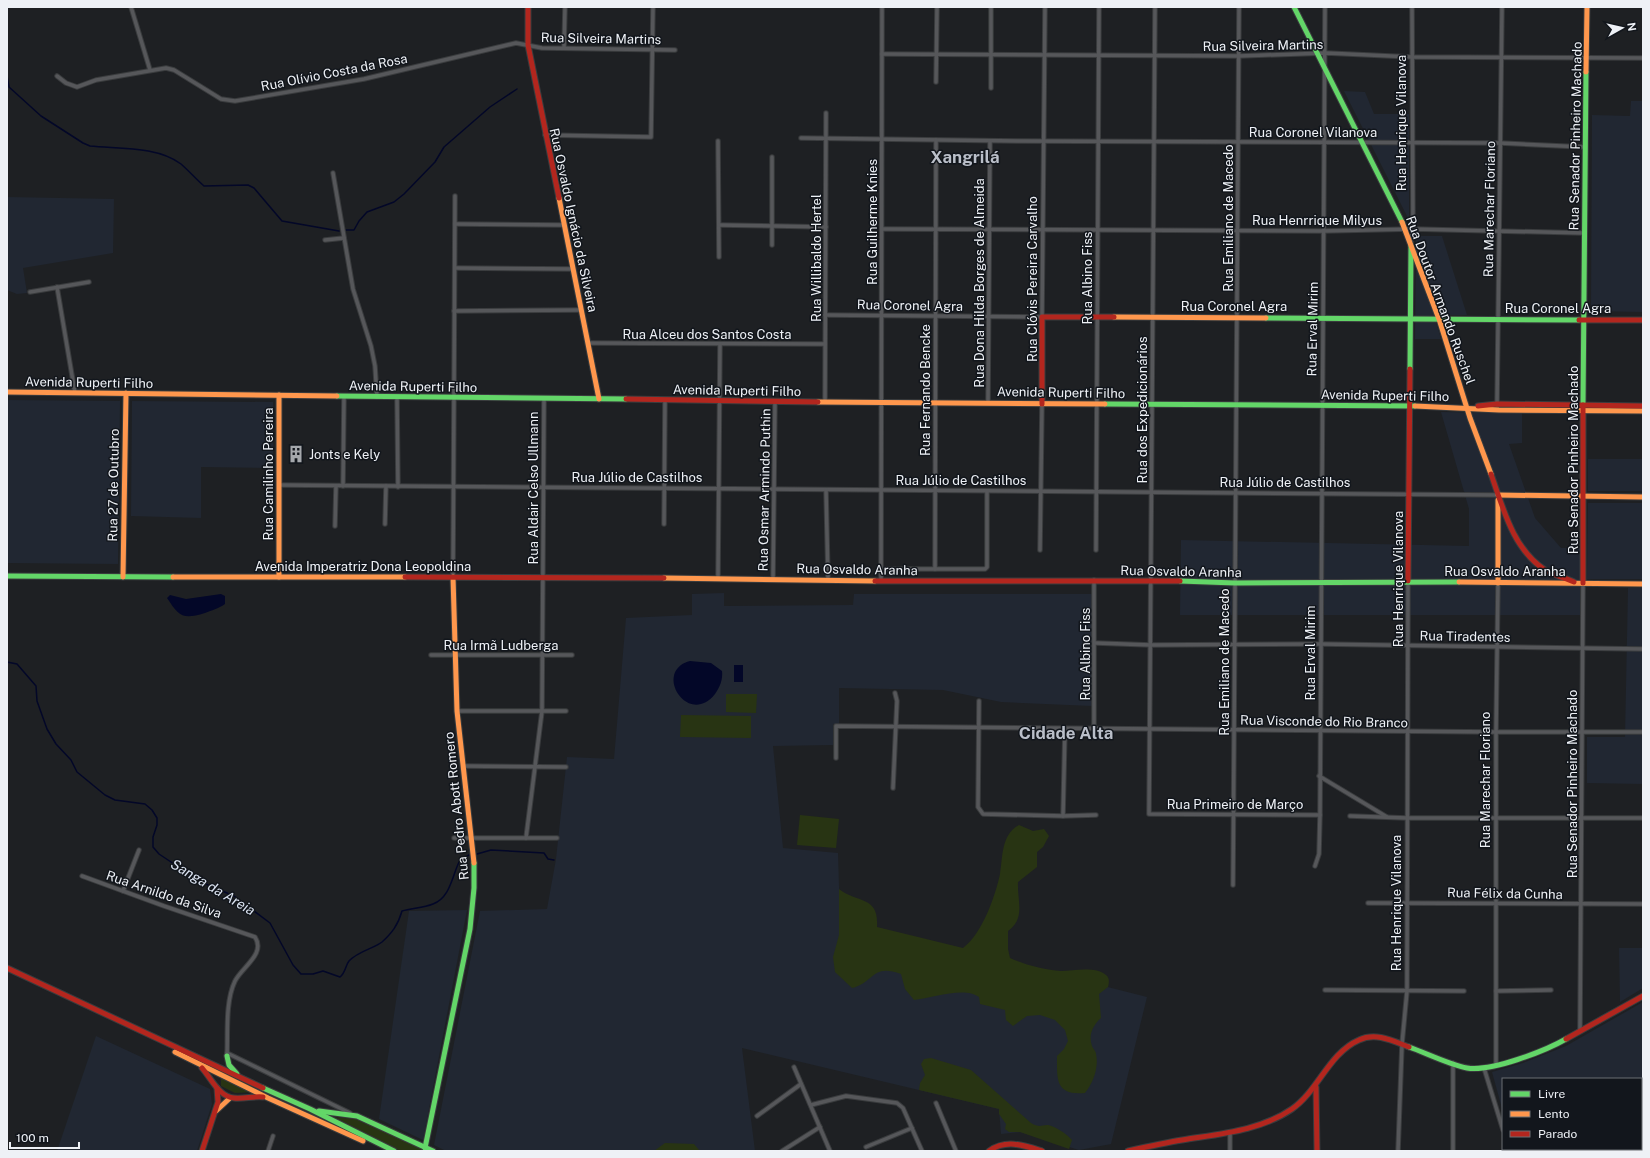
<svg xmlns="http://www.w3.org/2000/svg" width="1650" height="1158" viewBox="0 0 1650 1158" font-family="'Public Sans',sans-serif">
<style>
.built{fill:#212732}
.green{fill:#283413}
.water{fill:#030728}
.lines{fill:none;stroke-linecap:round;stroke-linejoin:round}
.stream{stroke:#030728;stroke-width:1.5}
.street-casing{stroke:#3a3c3e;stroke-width:5.5}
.fast-casing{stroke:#3a3c3e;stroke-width:7}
.slow-casing{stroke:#3a3c3e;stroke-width:7}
.jam-casing{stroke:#3a3c3e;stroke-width:7}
.street{stroke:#56575a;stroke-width:3.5}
.fast{stroke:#63d668;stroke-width:5}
.slow{stroke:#ff974d;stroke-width:5}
.jam{stroke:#b3261e;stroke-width:5}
.labels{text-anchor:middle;stroke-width:3;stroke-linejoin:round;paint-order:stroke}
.street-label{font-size:13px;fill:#eef1f6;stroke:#12161c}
.poi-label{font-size:13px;fill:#eef1f6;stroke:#12161c;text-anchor:start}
.water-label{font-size:14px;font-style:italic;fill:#dce4f2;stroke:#12161c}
.district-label{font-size:17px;font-weight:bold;fill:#babfc9;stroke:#12161c}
</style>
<rect width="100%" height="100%" fill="#1e2023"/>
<!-- built -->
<g class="built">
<polygon points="1344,91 1365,92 1374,114 1409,114 1409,220"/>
<polygon points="1631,101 1643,101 1643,312 1591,311 1592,115 1630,116"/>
<polygon points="7,197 114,199 113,253 23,268 27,293 17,294 7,290"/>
<polygon points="1416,236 1442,236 1467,315 1434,315 1441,339 1415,339"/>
<polygon points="7,400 120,401 118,564 7,563"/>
<polygon points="132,401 273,402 273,468 201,467 201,518 131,516"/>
<polygon points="1441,412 1522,413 1522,443 1509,444 1535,518 1561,548 1580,548 1580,615 1180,615 1181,540 1469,546 1469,509"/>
<rect x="1588" y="459" width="55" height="32"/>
<polygon points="1588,503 1643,503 1643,579 1587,579"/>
<polygon points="1628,588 1643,588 1643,988 1620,1002 1619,948 1643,948 1643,784 1587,783 1587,737 1625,737"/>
<polygon points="724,593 724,606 853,605 854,594 1092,594 1092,706 1001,702 943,690 839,688 839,724 833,724 833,745 773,746 783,848 838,853 840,919 1147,997 1111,1144 1079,1150 1020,1132 1001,1134 999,1109 742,1048 755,1151 446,1151 434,1145 480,911 547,909 556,859 567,757 614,759 626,618 692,615 692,594"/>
<polygon points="467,910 423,1140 379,1119 409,911"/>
<polygon points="1643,1002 1643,1151 1514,1151 1514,1149 1641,1149 1641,1079 1503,1079 1503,1112 1492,1072 1523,1063 1566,1046"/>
<polygon points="96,1036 210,1089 212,1104 197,1151 57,1151"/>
</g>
<!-- green -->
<g class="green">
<polygon points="726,694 757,694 756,713 726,712"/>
<polygon points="681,715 751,716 751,738 680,737"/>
<polygon points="800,815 839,819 836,848 797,845"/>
<path d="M1019 825 1033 831 1044 829 1049 836 1043 847 1037 852V867L1018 882C1017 901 1026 918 1008 931V949L1010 958C1025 965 1045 970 1061 971 1074 971 1095 966 1106 975 1110 978 1109 983 1108 987L1099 994 1101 1018C1093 1025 1088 1035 1092 1046 1093 1049 1096 1051 1096 1054 1099 1068 1093 1083 1085 1093 1055 1096 1057 1079 1057 1056L1064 1049 1068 1041 1065 1030 1055 1020 1040 1015 1027 1016 1013 1026 1006 1020 1005 1010 980 1004 979 997C965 986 932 998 914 1000L905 989 901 974C872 963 875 982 852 988L835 972 833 957 839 935V889C858 904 879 895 877 927L963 948C982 934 995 897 1000 874 1003 856 1001 835 1019 825Z"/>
<path d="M931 1058 971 1070 1031 1123C1038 1127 1040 1126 1047 1125 1054 1125 1068 1135 1072 1140L1069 1149 1020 1132H1009L1005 1129 1006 1124 999 1114V1109L919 1090 920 1083 925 1075 921 1064 924 1059Z"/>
<polygon points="221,1078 254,1092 235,1093 221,1086"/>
<polygon points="334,1117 356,1119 426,1151 400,1151"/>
<polygon points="665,1143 694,1144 700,1151 654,1151"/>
</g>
<!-- water -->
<g class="water">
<path d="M221 594 225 596V604C218 609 212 610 205 613 182 620 179 616 167 598L170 595 186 599Z"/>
<path d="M690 661 711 663 722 671C723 679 720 687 715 694 688 728 652 671 690 661Z"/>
<rect x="734" y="665" width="9" height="17"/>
</g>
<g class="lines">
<!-- stream -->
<g class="stream">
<path d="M7 76 9 87 41 116 83 143 90 146C119 149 157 146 181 164 189 171 196 179 204 186L248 185 254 188 282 221 339 231"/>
<polyline points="346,230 354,230 359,221 367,212 394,202 404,194 435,162 444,147 490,107 517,89"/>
<path d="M7 662 17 664 36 686 37 701 47 729 56 744 71 760 77 772 105 795 115 800 145 804 152 810 157 818V825L153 837V847L159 854 201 882 234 896 270 923 293 965 301 974H313L323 971 340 977C346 972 345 966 349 961 358 951 375 948 382 942 392 933 398 925 402 911 412 908 423 908 433 904 451 897 452 875 460 860L469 855"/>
<polyline points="477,854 491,850 544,853 548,859 554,860"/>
</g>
<!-- street casing -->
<g class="street-casing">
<g id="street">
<polyline points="131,7 150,70"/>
<polyline points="1155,7 1149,814 1320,815"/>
<polyline points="564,48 565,7"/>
<polyline points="882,54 1239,56 1326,53 1412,57 1643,58"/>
<polyline points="57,76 66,83 77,87 96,80 166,68 174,70 221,99 235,101 364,79 516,43 542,48 675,50"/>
<polyline points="936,82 937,7"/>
<polyline points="991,88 991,7"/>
<polyline points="545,135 651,137 653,7"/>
<polyline points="801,138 1017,141 1500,143 1584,147"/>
<polyline points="718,141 719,257"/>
<polyline points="333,173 353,289 371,346 375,366 377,397"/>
<polyline points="455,224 563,225"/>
<polyline points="719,225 826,227"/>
<polyline points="882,229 1323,231 1413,229 1584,233"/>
<polyline points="325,240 344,238"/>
<polyline points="1411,241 1413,229 1412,7"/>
<polyline points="772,245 772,157"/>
<polyline points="455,268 572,269"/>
<polyline points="57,287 75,393"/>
<polyline points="30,292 89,282"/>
<polyline points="454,311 581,310"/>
<polyline points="825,315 1042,317 1045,7"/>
<polyline points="588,343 825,344"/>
<polyline points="397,397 398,487"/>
<polyline points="825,402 826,113"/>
<polyline points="988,403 990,141"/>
<polyline points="1497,405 1502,7"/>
<polyline points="279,485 1498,495"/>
<polyline points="343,486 344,396"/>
<polyline points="826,490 828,579"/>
<polyline points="385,524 386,486"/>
<polyline points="664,524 665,400"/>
<polyline points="335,526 336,486"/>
<polyline points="1040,550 1042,404"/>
<polyline points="1096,550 1099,7"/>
<polyline points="881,569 985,569 987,567 987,491"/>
<polyline points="935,569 936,140"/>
<polyline points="453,577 455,196"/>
<polyline points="718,578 720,344"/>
<polyline points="773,579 775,401"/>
<polyline points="1094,580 1094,729"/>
<polyline points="881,581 882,7"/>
<polyline points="1096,643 1151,645 1321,644 1643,649"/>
<polyline points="431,655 572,655"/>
<polyline points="979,701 978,807 983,814 1063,816 1096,815"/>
<polyline points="457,711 566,711"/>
<polyline points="836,758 836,726 1496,732 1643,732"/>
<polyline points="463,766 566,767"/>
<polyline points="1319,776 1387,817"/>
<polyline points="893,788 897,701 895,693"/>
<polyline points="1063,816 1065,728"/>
<polyline points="1350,816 1407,818 1643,818"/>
<polyline points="454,838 557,838"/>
<polyline points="526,838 542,711 544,399"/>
<polyline points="1315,866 1319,854 1320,815 1325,7"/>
<path d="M82 876 164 906 255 937C266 954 242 967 235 981 225 1002 228 1033 227 1056"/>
<polyline points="1233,885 1239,7"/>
<polyline points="123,891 139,850"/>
<polyline points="1368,903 1643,904"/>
<polyline points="1325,990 1464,991"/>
<polyline points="1496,991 1551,990"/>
<polyline points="1580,1031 1583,583"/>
<polyline points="227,1053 350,1113"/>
<polyline points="1496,1065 1496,732 1498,583"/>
<polyline points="794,1067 830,1151"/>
<polyline points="1484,1068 1503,1130"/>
<polyline points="936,1103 956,1151"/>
<polyline points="811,1105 846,1096 897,1103 903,1108 922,1151"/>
<polyline points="757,1116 801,1084"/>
<polyline points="1230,1133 1230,1151"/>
<polyline points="866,1147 912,1128"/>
<polyline points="1509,1149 1510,1151"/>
<polyline points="268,1151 273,1136"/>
<polyline points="782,1151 820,1127"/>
<polyline points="1398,1151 1402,1044 1407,991 1408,581"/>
<polyline points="1453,1151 1453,1063"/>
</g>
</g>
<!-- fast casing -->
<g class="fast-casing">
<g id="fast">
<polyline points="1294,7 1402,222"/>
<polyline points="1266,318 1579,320"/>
<polyline points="1410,369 1411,246"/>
<polyline points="337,396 626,399"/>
<polyline points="1105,404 1415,406"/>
<polyline points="1583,405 1586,72"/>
<polyline points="7,576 173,577"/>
<polyline points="1180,581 1235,583 1459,582"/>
<path d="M1409 1047C1426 1053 1450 1065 1467 1068 1491 1072 1545 1051 1566 1039"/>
<polyline points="227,1056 229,1065 237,1074"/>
<polyline points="263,1088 310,1109 394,1151"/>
<polyline points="319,1111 357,1116 433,1151"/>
<polyline points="425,1148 470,929 474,888 474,863"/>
</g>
</g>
<!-- slow casing -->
<g class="slow-casing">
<g id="slow">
<polyline points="1586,72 1587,7"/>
<polyline points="559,198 599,399"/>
<polyline points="1402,222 1439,319 1470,418 1491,474"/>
<polyline points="1114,317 1266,318"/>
<polyline points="7,392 337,396"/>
<polyline points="279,395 279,577"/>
<polyline points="818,402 1105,404"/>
<polyline points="1415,406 1499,410 1643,411"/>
<polyline points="1498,495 1643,497"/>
<polyline points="1498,500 1498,583"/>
<polyline points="123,577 126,393"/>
<polyline points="173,577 405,577"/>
<polyline points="453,577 457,711 474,863"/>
<polyline points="664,578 875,581"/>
<polyline points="1459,582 1643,584"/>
<polyline points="175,1052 268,1098 363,1141"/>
<polyline points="216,1111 230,1098"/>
</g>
</g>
<!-- jam casing -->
<g class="jam-casing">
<g id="jam">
<polyline points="528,7 528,45 559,198"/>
<polyline points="1579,320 1643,320"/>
<polyline points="626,399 818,402"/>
<polyline points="1042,404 1042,317 1114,317"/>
<polyline points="1478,406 1497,404 1643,406"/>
<path d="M1491 474C1503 508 1513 549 1545 570 1554 575 1565 578 1574 582"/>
<polyline points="405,577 664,578"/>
<polyline points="875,581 1180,581"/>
<polyline points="1408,581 1410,369"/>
<polyline points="1583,583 1583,405"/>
<polyline points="7,968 263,1088"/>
<polyline points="1566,1039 1643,996"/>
<path d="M202 1068C211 1078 219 1097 234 1098 244 1099 253 1096 263 1097"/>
<polyline points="1316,1087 1317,1151"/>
<polyline points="202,1151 218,1102 217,1088"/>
<path d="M989 1151C1006 1139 1023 1145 1042 1151"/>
<path d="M1128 1151C1146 1147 1164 1143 1182 1140 1218 1134 1260 1131 1292 1109 1318 1091 1329 1053 1359 1040 1376 1032 1393 1041 1409 1047"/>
</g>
</g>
<!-- street -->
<use href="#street" class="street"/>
<!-- fast -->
<use href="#fast" class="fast"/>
<!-- slow -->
<use href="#slow" class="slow"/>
<!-- jam -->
<use href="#jam" class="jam"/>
</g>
<!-- icons -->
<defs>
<g id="building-bare" transform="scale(1.38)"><path d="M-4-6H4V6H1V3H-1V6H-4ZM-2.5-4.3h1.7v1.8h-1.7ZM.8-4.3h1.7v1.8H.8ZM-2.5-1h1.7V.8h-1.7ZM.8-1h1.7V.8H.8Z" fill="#a5a8ac" stroke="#12161c" stroke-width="2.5" paint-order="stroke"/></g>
</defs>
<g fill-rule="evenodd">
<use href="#building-bare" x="296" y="454"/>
</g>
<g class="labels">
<!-- street labels -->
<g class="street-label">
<text transform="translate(601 38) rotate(1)" y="5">Rua Silveira Martins</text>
<text transform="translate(1263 45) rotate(-1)" y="5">Rua Silveira Martins</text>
<text transform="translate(334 72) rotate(-11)" y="5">Rua Olívio Costa da Rosa</text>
<text transform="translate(1401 123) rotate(-90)" y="5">Rua Henrique Vilanova</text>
<text x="1313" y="137">Rua Coronel Vilanova</text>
<text transform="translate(1575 136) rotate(-89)" y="5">Rua Senador Pinheiro Machado</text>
<text transform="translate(1489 209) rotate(-89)" y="5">Rua Marechar Floriano</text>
<text transform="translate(1228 218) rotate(-90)" y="5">Rua Emiliano de Macedo</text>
<text transform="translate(574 220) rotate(78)" y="5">Rua Osvaldo Ignácio da Silveira</text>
<text x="1317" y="225">Rua Henrrique Milyus</text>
<text transform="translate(872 222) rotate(-90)" y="5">Rua Guilherme Knies</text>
<text transform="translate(816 258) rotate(-90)" y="5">Rua Willibaldo Hertel</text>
<text transform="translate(1087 278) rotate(-90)" y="5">Rua Albino Fiss</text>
<text transform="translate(1032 279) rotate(-90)" y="5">Rua Clóvis Pereira Carvalho</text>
<text transform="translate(979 283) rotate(-90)" y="5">Rua Dona Hilda Borges de Almeida</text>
<text transform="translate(1441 300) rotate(70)" y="5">Rua Doutor Armando Ruschel</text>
<text transform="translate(910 305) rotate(1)" y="5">Rua Coronel Agra</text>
<text x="1234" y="311">Rua Coronel Agra</text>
<text x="1558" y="313">Rua Coronel Agra</text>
<text transform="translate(1312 329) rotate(-89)" y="5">Rua Erval Mirim</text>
<text x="707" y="339">Rua Alceu dos Santos Costa</text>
<text transform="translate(89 382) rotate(1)" y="5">Avenida Ruperti Filho</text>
<text transform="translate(413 386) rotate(1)" y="5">Avenida Ruperti Filho</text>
<text transform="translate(737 390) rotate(1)" y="5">Avenida Ruperti Filho</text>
<text transform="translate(925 390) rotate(-90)" y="5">Rua Fernando Bencke</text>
<text transform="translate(1061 392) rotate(1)" y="5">Avenida Ruperti Filho</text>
<text transform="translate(1385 395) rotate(1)" y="5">Avenida Ruperti Filho</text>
<text transform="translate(1142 410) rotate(-90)" y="5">Rua dos Expedicionários</text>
<text transform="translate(1573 460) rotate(-90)" y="5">Rua Senador Pinheiro Machado</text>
<text transform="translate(268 474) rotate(-90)" y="5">Rua Camilinho Pereira</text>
<text x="637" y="482">Rua Júlio de Castilhos</text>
<text x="961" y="485">Rua Júlio de Castilhos</text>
<text x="1285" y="487">Rua Júlio de Castilhos</text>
<text transform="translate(113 485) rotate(-89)" y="5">Rua 27 de Outubro</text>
<text transform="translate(533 488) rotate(-90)" y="5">Rua Aldair Celso Ullmann</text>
<text transform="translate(764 490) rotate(-89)" y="5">Rua Osmar Armindo Puthin</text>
<text x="363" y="571">Avenida Imperatriz Dona Leopoldina</text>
<text transform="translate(857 569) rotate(1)" y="5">Rua Osvaldo Aranha</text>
<text transform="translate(1181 571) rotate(1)" y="5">Rua Osvaldo Aranha</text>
<text x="1505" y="576">Rua Osvaldo Aranha</text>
<text transform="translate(1398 579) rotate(-90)" y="5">Rua Henrique Vilanova</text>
<text transform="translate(1465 636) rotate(1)" y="5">Rua Tiradentes</text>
<text x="501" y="650">Rua Irmã Ludberga</text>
<text transform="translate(1310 653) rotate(-90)" y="5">Rua Erval Mirim</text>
<text transform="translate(1085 654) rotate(-90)" y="5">Rua Albino Fiss</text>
<text transform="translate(1224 662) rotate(-90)" y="5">Rua Emiliano de Macedo</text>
<text transform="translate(1324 721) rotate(1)" y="5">Rua Visconde do Rio Branco</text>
<text transform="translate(1485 780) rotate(-90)" y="5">Rua Marechar Floriano</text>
<text transform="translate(1572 784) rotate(-90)" y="5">Rua Senador Pinheiro Machado</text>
<text x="1235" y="809">Rua Primeiro de Março</text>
<text transform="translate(456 806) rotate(-96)" y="5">Rua Pedro Abott Romero</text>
<text transform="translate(1505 893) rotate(1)" y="5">Rua Félix da Cunha</text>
<text transform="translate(164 894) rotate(19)" y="5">Rua Arnildo da Silva</text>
<text transform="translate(1396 903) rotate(-90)" y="5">Rua Henrique Vilanova</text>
</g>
<!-- poi labels -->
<g class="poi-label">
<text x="309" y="459">Jonts e Kely</text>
</g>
<!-- water labels -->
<g class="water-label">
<text transform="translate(213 887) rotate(31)" y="5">Sanga da Areia</text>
</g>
<!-- district labels -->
<g class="district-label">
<text x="965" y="163">Xangrilá</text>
<text x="1066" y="739">Cidade Alta</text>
</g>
</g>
<!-- border -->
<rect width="1650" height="1158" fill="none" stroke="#eef1f6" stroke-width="16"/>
<!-- legend -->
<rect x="1502" y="1078" width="140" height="72" fill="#12161c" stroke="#6a6e73"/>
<rect x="1510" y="1091" width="20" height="6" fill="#63d668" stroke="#6a6e73"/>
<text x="1538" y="1098" font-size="12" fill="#eef1f6">Livre</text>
<rect x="1510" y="1111" width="20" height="6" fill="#ff974d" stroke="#6a6e73"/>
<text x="1538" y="1118" font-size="12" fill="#eef1f6">Lento</text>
<rect x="1510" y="1131" width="20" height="6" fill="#b3261e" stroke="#6a6e73"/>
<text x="1538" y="1138" font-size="12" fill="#eef1f6">Parado</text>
<!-- north arrow -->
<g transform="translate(1622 28) rotate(82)" stroke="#12161c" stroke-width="3" paint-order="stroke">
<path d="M0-3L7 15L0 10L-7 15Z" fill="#eef1f6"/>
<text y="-6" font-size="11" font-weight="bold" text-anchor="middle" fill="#eef1f6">N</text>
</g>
<!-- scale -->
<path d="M10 1142v6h69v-6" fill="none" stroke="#eef1f6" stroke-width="2"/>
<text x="16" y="1142" font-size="12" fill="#eef1f6" stroke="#12161c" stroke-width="3" paint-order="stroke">100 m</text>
</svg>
